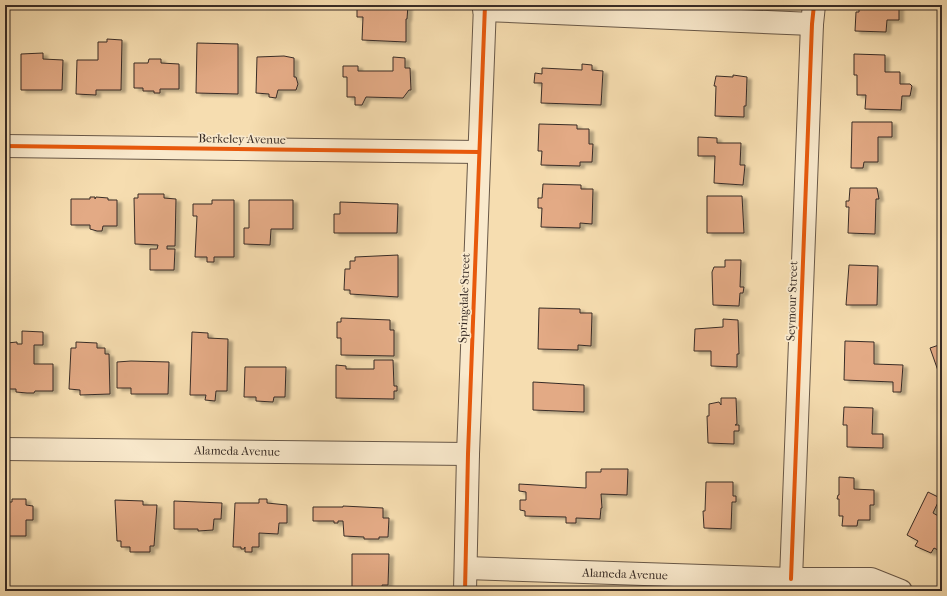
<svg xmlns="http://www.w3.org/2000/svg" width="947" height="596" viewBox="0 0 947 596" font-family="'IM FELL French Canon',serif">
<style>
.building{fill:#e3aa85;stroke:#382c26;filter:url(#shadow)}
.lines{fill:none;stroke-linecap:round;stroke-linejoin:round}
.minor-casing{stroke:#685848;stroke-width:24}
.minor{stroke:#f9e9cc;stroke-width:22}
.cycleway-casing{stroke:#f9e9cc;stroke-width:6}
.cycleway{stroke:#e8590c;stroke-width:4}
.labels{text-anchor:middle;stroke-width:3.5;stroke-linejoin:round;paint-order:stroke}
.street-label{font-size:12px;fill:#382c26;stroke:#f9e9cc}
</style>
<defs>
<filter id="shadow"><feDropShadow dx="4.5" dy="2.5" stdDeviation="1" flood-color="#0004"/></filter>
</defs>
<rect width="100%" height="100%" fill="#f6ddb0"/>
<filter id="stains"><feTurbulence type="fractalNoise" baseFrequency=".005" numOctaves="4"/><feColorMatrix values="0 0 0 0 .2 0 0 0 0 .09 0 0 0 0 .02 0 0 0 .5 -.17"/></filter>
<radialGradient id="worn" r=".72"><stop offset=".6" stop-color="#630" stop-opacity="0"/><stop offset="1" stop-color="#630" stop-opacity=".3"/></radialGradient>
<!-- building -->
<g class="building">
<polygon points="357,5 408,5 407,19 406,19 406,42 362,40 363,17 357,17"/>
<polygon points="859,5 899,5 899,20 887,20 886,32 855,31 856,12 859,12"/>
<polygon points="107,39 122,40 121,90 96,90 96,95 76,94 77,60 98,60 98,42 107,42"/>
<polygon points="197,43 238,44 238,94 196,93"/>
<polygon points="43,53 43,59 63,60 62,90 21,90 21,54"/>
<polygon points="854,54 885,55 885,72 900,72 900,84 910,84 912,86 910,96 902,96 901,110 865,109 866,95 857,95 857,75 854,75"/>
<polygon points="284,56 294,58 294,77 296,77 298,84 296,90 278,90 276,98 269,97 269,94 256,93 257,57"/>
<polygon points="393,57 405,58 405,68 410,68 411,90 409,90 403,98 366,97 362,105 355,105 355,97 347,97 347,77 343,77 343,66 358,66 358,71 393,71"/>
<polygon points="149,59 161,59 161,63 179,64 179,89 160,89 160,93 154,93 154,91 143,91 143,88 134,88 134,63 148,63"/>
<polygon points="582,64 592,65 592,70 603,71 601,105 541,103 542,83 534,83 535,73 542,74 542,68 582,70"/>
<polygon points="733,75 747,77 746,106 744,106 744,117 715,116 716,86 714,86 716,76 733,77"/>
<polygon points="941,118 942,118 942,148 941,138"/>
<polygon points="852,122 892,122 892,137 878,137 878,162 864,162 863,168 851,168"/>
<polygon points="539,124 577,125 577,129 589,129 589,144 593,144 592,162 580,162 580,166 541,165 542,151 538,151"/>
<polygon points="698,137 717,138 717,143 741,143 740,165 745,165 743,185 714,183 715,156 698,156"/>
<polygon points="543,184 581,185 581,189 593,189 592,224 580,223 580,228 541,227 542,208 538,208 538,198 542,198"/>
<polygon points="850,188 877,188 879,199 876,199 875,234 848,233 849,207 846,207 846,201 849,201"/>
<polygon points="138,194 164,194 164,198 176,199 175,246 167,246 167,249 175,249 174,270 150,270 150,249 157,249 158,245 135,244 134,198 138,198"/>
<polygon points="707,196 742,196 744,233 707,233"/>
<polygon points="90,197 95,197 95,199 96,197 108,198 108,200 117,200 117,226 103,226 102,231 97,231 90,229 90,225 71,225 71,199 90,199"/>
<polygon points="941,199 942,199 942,226 940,226"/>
<polygon points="212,200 234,200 234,257 214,257 214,262 207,262 207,257 195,257 197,216 193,216 193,204 212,204"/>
<polygon points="249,200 293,200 293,229 271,229 270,245 244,244 244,228 249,228"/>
<polygon points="340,202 398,204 397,233 334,233 334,214 340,214"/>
<polygon points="398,255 398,297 350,294 350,290 344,290 345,269 350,269 350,261 355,261 355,257"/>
<polygon points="725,260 741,260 740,287 744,287 743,293 740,293 739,306 713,305 712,272 714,267 725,267"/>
<polygon points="849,265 878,266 877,305 846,305"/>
<polygon points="539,308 580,309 580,313 592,313 591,346 578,345 578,350 538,349"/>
<polygon points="341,318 390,320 390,330 394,330 394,356 341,355 341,338 337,338 337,322 341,322"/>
<polygon points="723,319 738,320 739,354 737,354 737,367 711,366 711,351 694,351 695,329 723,327"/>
<polygon points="22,331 43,332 43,345 34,345 34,364 53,364 53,391 35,391 34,393 27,393 16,392 16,389 7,389 7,343 17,342 17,344 22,344"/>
<polygon points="192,332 208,333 208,338 228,339 227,391 216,391 215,401 205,400 206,395 190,395"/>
<polygon points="845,341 874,342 874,364 903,365 901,392 893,392 893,382 844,380"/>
<polygon points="76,342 97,343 97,348 105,348 105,354 109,354 110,394 80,395 80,390 69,389 71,348 76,348"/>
<polygon points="942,344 942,382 930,348"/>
<polygon points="374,360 393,360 394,386 397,386 397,391 394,391 394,399 336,398 336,365 346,366 346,369 374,369"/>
<polygon points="131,361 169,362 168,394 131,394 131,388 117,388 117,362"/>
<polygon points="245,367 286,367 285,397 274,397 273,402 256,401 256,397 244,397"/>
<polygon points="533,382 584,385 584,412 533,410"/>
<polygon points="721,398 736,398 737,424 735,425 739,425 739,431 734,431 734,444 708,443 707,416 709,416 709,404 719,402 721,405"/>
<polygon points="844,407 873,408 872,434 883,434 883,448 847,447 847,425 843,425"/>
<polygon points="601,469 628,469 627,495 601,494 602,508 601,508 600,519 576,518 576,523 566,523 566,517 525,516 525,511 520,510 520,500 526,500 526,492 519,491 519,484 586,488 586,472 601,472"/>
<polygon points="839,477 854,478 854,489 874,490 874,505 870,505 870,520 858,520 857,526 842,526 843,516 839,516 839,499 837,499 838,495 839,495"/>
<polygon points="706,482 733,482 733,496 736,496 736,502 732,502 731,529 704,528 703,511 705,511"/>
<polygon points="928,492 940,498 933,513 942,518 942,552 934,548 931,553 915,546 918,541 907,535"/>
<polygon points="12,499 26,499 26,505 33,506 33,520 26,520 26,536 5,536 5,502 12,502"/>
<polygon points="259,499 267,499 267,503 287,505 287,523 279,523 278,534 259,533 259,547 252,547 252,552 245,552 245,547 244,549 241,549 241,547 233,547 235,503 259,503"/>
<polygon points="115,500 143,501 143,505 157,505 154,546 150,546 150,552 130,552 130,547 121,547 121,541 117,541"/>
<polygon points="174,501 222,503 221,519 214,519 213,530 198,531 198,529 174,529"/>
<polygon points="343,506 383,508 383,518 389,518 388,537 379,537 379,539 364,539 364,537 344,536 343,521 338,521 338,523 334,523 334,521 313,521 313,507 343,507"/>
<polygon points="352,554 389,554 388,585 382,585 383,591 352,591"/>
</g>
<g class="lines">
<!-- minor casing -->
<g class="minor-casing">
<g id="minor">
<polyline points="484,10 812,24"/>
<polyline points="5,146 479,152"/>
<polyline points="5,449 468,454"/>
<polyline points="466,568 791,579 871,579 901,591"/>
<polyline points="791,579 812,24 814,5"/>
<polyline points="465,591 468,454 485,5"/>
</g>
</g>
<!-- minor -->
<use href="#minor" class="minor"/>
<!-- cycleway casing -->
<g class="cycleway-casing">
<g id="cycleway">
<polyline points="5,146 479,152"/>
<polyline points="791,579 812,24 814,5"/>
<polyline points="465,591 468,454 485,5"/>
</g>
</g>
<!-- cycleway -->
<use href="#cycleway" class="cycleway"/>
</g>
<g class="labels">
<!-- street labels -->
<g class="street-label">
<text transform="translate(242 139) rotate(1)" y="4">Berkeley Avenue</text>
<text transform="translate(464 298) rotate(-88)" y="4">Springdale Street</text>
<text transform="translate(792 301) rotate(-88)" y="4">Seymour Street</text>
<text transform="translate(237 451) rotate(1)" y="4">Alameda Avenue</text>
<text transform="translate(625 574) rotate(2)" y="4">Alameda Avenue</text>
</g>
</g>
<!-- margin -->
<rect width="947" height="596" fill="none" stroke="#f6ddb0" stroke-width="20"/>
<rect x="6" y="6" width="935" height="584" fill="none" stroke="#382c26" stroke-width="2"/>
<rect x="10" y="10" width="927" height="576" fill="none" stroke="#382c26"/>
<rect width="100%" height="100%" filter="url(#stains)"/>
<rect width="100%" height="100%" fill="url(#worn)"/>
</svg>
